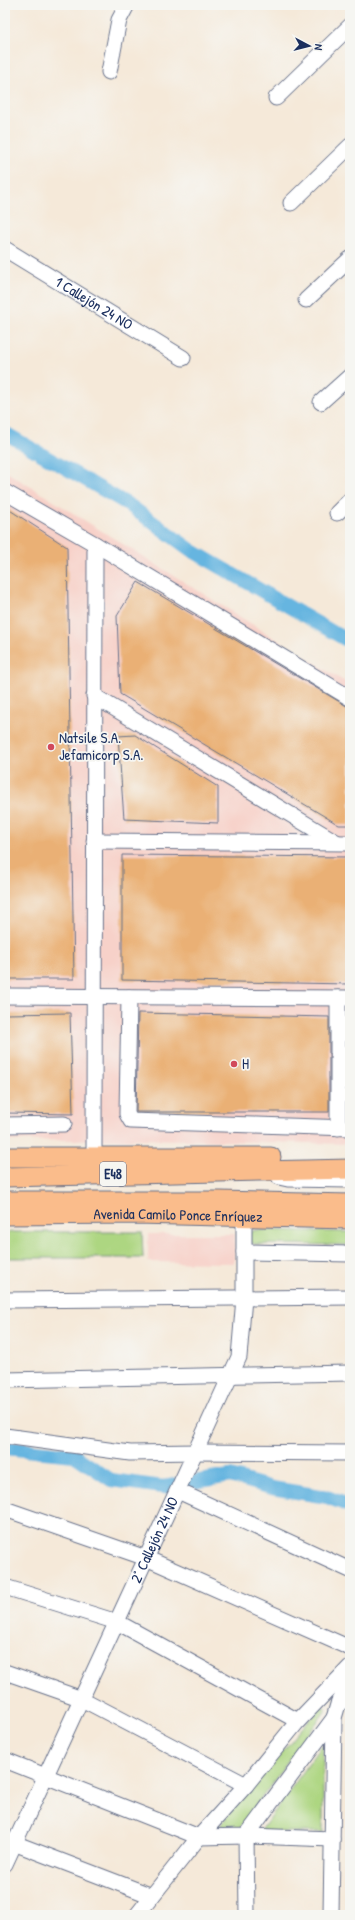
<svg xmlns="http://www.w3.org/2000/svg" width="355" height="1920" viewBox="0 0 355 1920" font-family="'Patrick Hand',sans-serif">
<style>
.built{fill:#f7d1c9}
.park{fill:#add681;stroke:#648270}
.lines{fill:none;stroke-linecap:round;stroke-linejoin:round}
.canal{stroke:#66b5e0;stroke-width:14}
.building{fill:#eab074}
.minor-casing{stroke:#677089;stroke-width:17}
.major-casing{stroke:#677089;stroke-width:21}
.minor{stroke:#fff;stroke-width:15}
.major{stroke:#fabc8b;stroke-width:19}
.poi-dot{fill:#d1495b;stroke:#f6f6f2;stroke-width:1.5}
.labels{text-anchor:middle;stroke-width:3.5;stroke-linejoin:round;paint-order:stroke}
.shield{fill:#f6f6f2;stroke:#5d6b8a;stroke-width:1}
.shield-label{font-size:14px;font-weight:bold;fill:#1b2f5e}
.street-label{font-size:15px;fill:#1b2f5e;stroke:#f6f6f2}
.poi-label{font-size:15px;fill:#1b2f5e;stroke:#f6f6f2;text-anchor:start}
</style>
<rect width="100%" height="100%" fill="#f6f6f2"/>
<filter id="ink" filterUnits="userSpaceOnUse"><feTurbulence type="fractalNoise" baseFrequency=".025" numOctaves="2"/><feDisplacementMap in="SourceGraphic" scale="8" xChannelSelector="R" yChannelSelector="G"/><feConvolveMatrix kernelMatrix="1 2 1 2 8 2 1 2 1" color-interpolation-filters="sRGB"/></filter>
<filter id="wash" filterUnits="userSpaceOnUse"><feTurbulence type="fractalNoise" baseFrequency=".012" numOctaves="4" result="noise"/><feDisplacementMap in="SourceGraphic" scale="16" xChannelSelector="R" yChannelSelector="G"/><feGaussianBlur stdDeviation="0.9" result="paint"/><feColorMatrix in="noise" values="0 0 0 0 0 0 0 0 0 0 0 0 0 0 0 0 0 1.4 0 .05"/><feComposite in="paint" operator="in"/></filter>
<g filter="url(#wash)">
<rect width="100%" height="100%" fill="#f5e9d9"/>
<!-- built -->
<g class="built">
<polygon points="5,471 350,685 350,1144 141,1139 5,1141"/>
<polygon points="148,1234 235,1234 234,1263 148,1262"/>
</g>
<!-- park -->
<g class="park">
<polygon points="255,1230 350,1232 350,1245 254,1244 250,1242 249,1233"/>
<polygon points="5,1232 142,1232 143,1258 5,1258"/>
<polygon points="320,1707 324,1707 326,1710 238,1830 221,1829 221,1824"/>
<polygon points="323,1744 323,1832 260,1832"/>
</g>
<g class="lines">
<!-- canal -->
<g class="canal">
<polyline points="5,433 129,505 191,550 350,642"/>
<polyline points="5,1448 74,1455 111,1480 163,1487 230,1476 272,1488 327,1497 350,1506"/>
</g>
</g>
<g id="blocks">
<!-- building -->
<g class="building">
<polygon points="5,507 67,547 74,979 5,979"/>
<polygon points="138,582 350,708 350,825 339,825 120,694 117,616"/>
<polygon points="135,735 218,787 218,823 124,819 118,736"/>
<polygon points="122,855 350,857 350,984 122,980"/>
<polygon points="70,1013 73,1114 5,1113 5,1014"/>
<polygon points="138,1013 329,1017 329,1112 136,1112"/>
<rect x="347" y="1017" width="3" height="94"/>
</g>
</g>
</g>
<g filter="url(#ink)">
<use href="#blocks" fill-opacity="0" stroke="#677089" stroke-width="1"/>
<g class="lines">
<!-- minor casing -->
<g class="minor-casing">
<g id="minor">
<polyline points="109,72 119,20 127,5"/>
<polyline points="276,98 350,26"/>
<polyline points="291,203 350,146"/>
<path id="s1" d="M5 249 183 358"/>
<polyline points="306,300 350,259"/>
<polyline points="321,402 350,376"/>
<polyline points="5,492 95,544 350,698"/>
<polyline points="337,513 350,500"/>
<polyline points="94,696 336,842"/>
<polyline points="94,841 350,843"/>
<polyline points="5,996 350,998"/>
<polyline points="129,997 127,1114 131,1121 350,1128"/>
<polyline points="5,1125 64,1124"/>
<polyline points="338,1128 338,998"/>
<polyline points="94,1157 95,544"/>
<polyline points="279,1177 288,1179 350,1180"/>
<polyline points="244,1252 350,1254"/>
<polyline points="5,1300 350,1297"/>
<polyline points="5,1380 350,1373"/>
<polyline points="5,1436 130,1453 196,1452 350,1453"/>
<polyline points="178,1491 350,1570"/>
<polyline points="5,1509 146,1558 350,1648"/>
<polyline points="5,1587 117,1622 298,1721"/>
<polyline points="5,1672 82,1699 246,1785"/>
<polyline points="350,1679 339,1701 350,1701"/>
<polyline points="5,1760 199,1837 246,1836 334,1718"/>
<polyline points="6,1840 152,1896"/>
<path id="s2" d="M5 1864 239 1357 244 1298V1205"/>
<polyline points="137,1915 199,1837 246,1785 298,1721 350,1667"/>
<polyline points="247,1915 246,1836 332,1839"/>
<polyline points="331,1915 334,1718 339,1701"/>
</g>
</g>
<!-- major casing -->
<g class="major-casing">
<g id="major">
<polyline points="5,1157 271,1157"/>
<polyline points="5,1177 350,1169"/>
<polyline points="5,1201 220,1201 350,1204"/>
<path id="s3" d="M5 1215 136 1214 350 1219"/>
</g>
</g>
<!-- minor -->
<use href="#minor" class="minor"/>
<!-- major -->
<use href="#major" class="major"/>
</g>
</g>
<!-- markers -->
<g class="poi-dot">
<circle cx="51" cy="747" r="4"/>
<circle cx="234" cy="1064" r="4"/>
</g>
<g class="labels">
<!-- shield labels -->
<rect class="shield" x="100" y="1162" width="26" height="24" rx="3"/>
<g class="shield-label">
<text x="113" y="1179">E48</text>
</g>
<!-- street labels -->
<g class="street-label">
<text dy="5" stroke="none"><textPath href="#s1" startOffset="104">1 Callejón 24 NO</textPath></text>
<text dy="5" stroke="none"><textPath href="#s3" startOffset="173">Avenida Camilo Ponce Enríquez</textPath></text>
<text dy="5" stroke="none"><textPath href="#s2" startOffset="357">2° Callejón 24 NO</textPath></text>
</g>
<!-- poi labels -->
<g class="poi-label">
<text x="59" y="743">Natsile S.A.<tspan x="59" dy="17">Jefamicorp S.A.</tspan></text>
<text x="242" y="1069">H</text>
</g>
</g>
<!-- margin -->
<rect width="355" height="1920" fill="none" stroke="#f6f6f2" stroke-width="20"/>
<!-- north arrow -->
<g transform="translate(309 46) rotate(97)" stroke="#f6f6f2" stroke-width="3" paint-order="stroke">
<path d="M0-3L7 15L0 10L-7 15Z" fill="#1b2f5e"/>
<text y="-6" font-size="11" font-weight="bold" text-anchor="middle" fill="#1b2f5e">N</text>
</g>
</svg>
